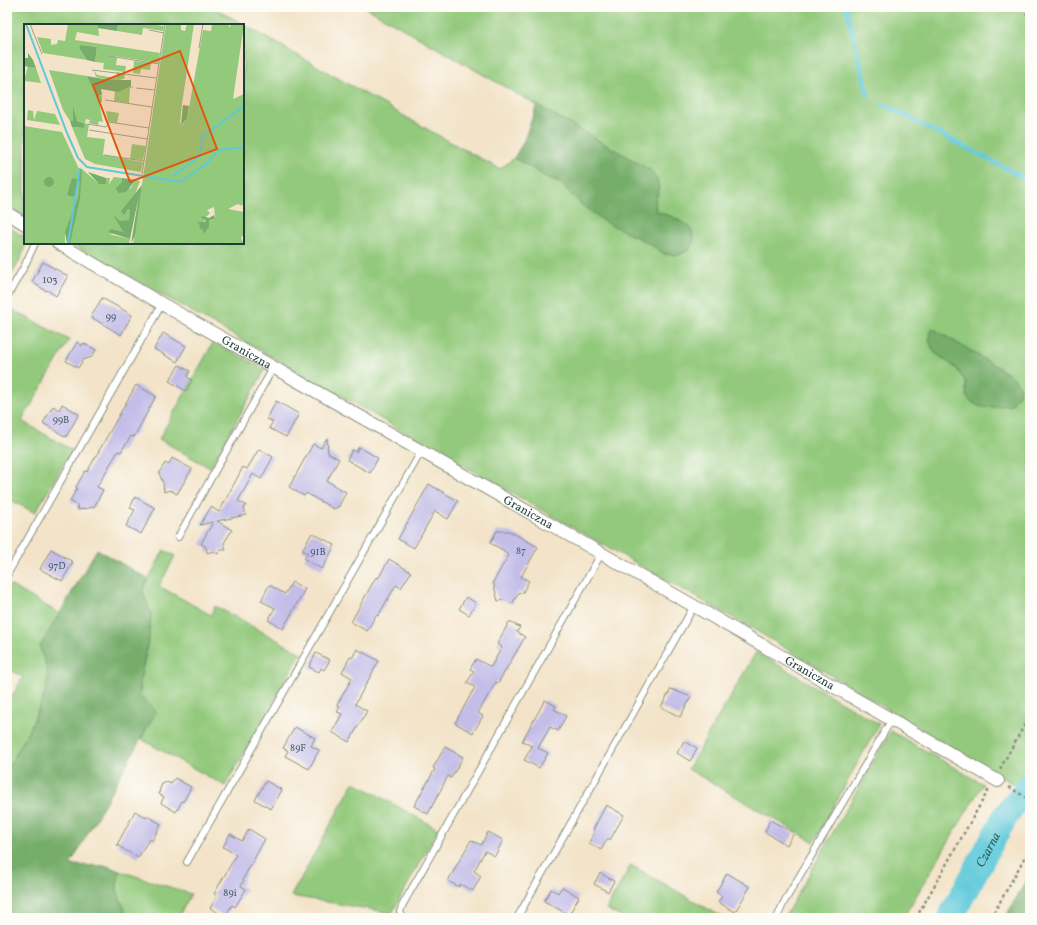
<svg xmlns="http://www.w3.org/2000/svg" width="1037" height="925" viewBox="0 0 1037 925" font-family="Vollkorn,serif">
<style>
.green{fill:#93c97b;stroke:#598358;fill-rule:evenodd}
.forest{fill:#76ad6b;stroke:#4a7550}
.lines{fill:none;stroke-linecap:round;stroke-linejoin:round}
.stream{stroke:#5fc9d9;stroke-width:4.5}
.river{stroke:#5fc9d9;stroke-width:26}
.building{fill:#c3bde8}
.lane-casing{stroke:#89907e;stroke-width:8}
.street-casing{stroke:#89907e;stroke-width:14}
.path{stroke:#89907e;stroke-width:2.5;stroke-dasharray:3 3;stroke-linecap:butt}
.lane{stroke:#fff;stroke-width:6}
.street{stroke:#fff;stroke-width:12}
.labels{text-anchor:middle;stroke-width:4;stroke-linejoin:round;paint-order:stroke}
.number-label{font-size:10px;fill:#485d61}
.street-label{font-size:12px;fill:#1f3d34;stroke:#fdfcf7}
.water-label{font-size:13px;font-style:italic;fill:#2f605d;stroke:#fdfcf7}
.inset-river{fill:none;stroke:#5fc9d9;stroke-width:2}
.inset-road{fill:none;stroke:#9ea18d;stroke-width:1}
.view{fill:#de580e;fill-opacity:0.15;stroke:#de580e;stroke-width:2}
.inset-edge{fill:none;stroke:#1f3d34;stroke-width:2}
</style>
<rect width="100%" height="100%" fill="#fdfcf7"/>
<filter id="ink" filterUnits="userSpaceOnUse"><feTurbulence type="fractalNoise" baseFrequency=".025" numOctaves="2"/><feDisplacementMap in="SourceGraphic" scale="8" xChannelSelector="R" yChannelSelector="G"/><feConvolveMatrix kernelMatrix="1 2 1 2 8 2 1 2 1" color-interpolation-filters="sRGB"/></filter>
<filter id="wash" filterUnits="userSpaceOnUse"><feTurbulence type="fractalNoise" baseFrequency=".012" numOctaves="4" result="noise"/><feDisplacementMap in="SourceGraphic" scale="16" xChannelSelector="R" yChannelSelector="G"/><feGaussianBlur stdDeviation="0.9" result="paint"/><feColorMatrix in="noise" values="0 0 0 0 0 0 0 0 0 0 0 0 0 0 0 0 0 1.4 0 .05"/><feComposite in="paint" operator="in"/></filter>
<g filter="url(#wash)">
<rect width="100%" height="100%" fill="#f3e4c9"/>
<!-- green -->
<g class="green">
<path d="M7 7H213L441 137 500 169 514 158 532 168 544 176 559 182 580 203 629 234 645 241 665 254 679 255 690 249 694 239 690 227 673 217 656 211 655 201 659 190 657 179 650 170 365 7H1030V794L765 636 70 243H243V25H25V216L7 206ZM932 328 999 368 1014 378 1011 405 1000 406 966 392V382L956 368 934 352Z"/>
<polygon points="7,226 25,237 25,243 26,243 21,258 7,282"/>
<polygon points="7,307 69,340 22,421 72,450 35,513 7,498"/>
<polygon points="214,341 265,370 210,468 159,439"/>
<polygon points="164,550 175,556 159,586 211,615 215,606 301,653 225,786 141,739 155,713 140,694 140,681 149,636 151,613 143,593 144,587"/>
<path d="M10 585 60 614 40 647C43 657 47 667 48 677 48 697 19 751 7 768V705L23 677 7 668V590Z"/>
<polygon points="756,652 879,724 814,842 688,769"/>
<polygon points="891,731 983,784 903,918 784,918"/>
<polygon points="354,782 438,829 392,913 291,896"/>
<polygon points="631,865 724,918 623,918 606,909"/>
<path d="M120 871 191 894 178 918H126C125 906 121 903 118 893 116 886 118 878 120 871Z"/>
</g>
<!-- forest -->
<g class="forest">
<polygon points="537,105 650,170 657,179 659,190 655,201 656,211 673,217 690,227 694,239 690,249 679,255 665,254 645,241 605,222 580,203 559,182 544,176 532,168 514,158 523,143"/>
<path d="M932 328 999 368 1014 378 1020 387 1019 395 1011 405C991 406 983 413 967 398L966 382 956 368 934 352 929 340Z"/>
<path d="M97 549 148 579 144 587 143 593 151 613 149 636 140 681V694L156 712 70 865 107 866 120 871C118 878 116 886 118 893 121 903 125 906 126 918H63L46 916 40 918H7V768C19 751 48 697 48 677 47 667 43 657 40 647Z"/>
<polygon points="1030,874 1030,918 1005,918"/>
</g>
<g class="lines">
<!-- stream -->
<g class="stream">
<polyline points="846,7 868,95"/>
<polyline points="883,104 1030,181"/>
</g>
<!-- river -->
<path class="river" id="s1" d="M950 918 1006 815 1030 785"/>
</g>
<g id="blocks">
<!-- building -->
<g class="building">
<polygon points="43,262 68,276 56,296 47,290 46,291 32,282"/>
<polygon points="102,298 132,315 121,335 91,317"/>
<polygon points="163,333 186,346 177,362 154,349"/>
<polygon points="77,342 82,346 83,343 96,350 92,357 83,360 78,368 66,361"/>
<polygon points="179,365 190,371 187,377 192,380 186,391 169,381"/>
<polygon points="136,385 156,396 134,437 131,436 121,452 118,451 97,487 103,490 94,507 78,510 77,505 70,501 77,488 76,487 85,471 87,472"/>
<polygon points="276,401 299,414 286,437 269,428 273,422 267,419"/>
<polygon points="62,404 79,414 66,437 43,423 53,406 59,410"/>
<polygon points="327,438 328,453 339,459 327,481 346,492 339,506 334,509 306,493 304,496 289,487 313,444 321,448"/>
<polygon points="359,447 378,458 370,473 347,460 352,450 356,452"/>
<polygon points="259,449 273,457 261,479 253,474 238,501 246,505 244,508 246,515 217,521 232,530 224,543 226,550 220,550 218,554 213,551 207,553 206,547 201,544 213,522 200,525 211,507 219,512 243,467 247,469"/>
<polygon points="172,458 192,469 177,494 170,490 164,492 163,483 159,473 165,463 169,465"/>
<polygon points="429,484 458,501 448,519 435,511 414,548 398,539"/>
<polygon points="135,497 155,508 141,534 126,526 135,510 130,508"/>
<polygon points="497,531 509,531 538,547 521,577 529,581 522,594 519,592 512,604 504,600 498,601 493,582 509,555 504,552 505,551 490,543"/>
<polygon points="312,533 335,545 322,569 304,559 308,553 302,550"/>
<polygon points="51,549 73,562 62,581 40,569"/>
<polygon points="389,559 411,572 401,588 396,585 378,616 376,615 367,631 351,622 376,577 378,579"/>
<polygon points="292,582 305,589 283,629 268,620 275,608 261,601 269,585 285,594"/>
<polygon points="466,597 476,603 469,615 459,609"/>
<polygon points="509,622 520,627 517,632 525,637 498,683 496,682 478,713 483,716 473,733 455,723 475,687 467,683 474,671 470,669 476,659 491,667 502,647 497,644"/>
<polygon points="357,649 379,661 355,704 367,711 349,742 332,732 342,714 337,712 340,707 337,705 352,678 342,672 350,657 352,658"/>
<polygon points="316,653 330,660 324,670 321,668 319,672 309,667"/>
<polygon points="671,689 691,697 680,717 661,707"/>
<polygon points="545,700 556,706 554,709 566,716 558,731 550,727 538,748 548,753 539,768 524,760 532,746 522,741"/>
<polygon points="295,727 315,738 311,746 319,750 309,769 285,756 288,751 283,748"/>
<polygon points="684,741 697,748 690,761 677,753"/>
<polygon points="445,747 463,757 451,778 448,776 428,814 414,806 435,769 433,768"/>
<polygon points="175,778 191,787 183,802 182,801 176,812 161,803 164,797 159,794 160,789 162,784 167,782 171,784"/>
<polygon points="266,781 282,790 271,809 255,800"/>
<polygon points="606,805 624,815 610,840 608,838 601,850 589,843 595,831 593,830"/>
<polygon points="135,811 146,818 147,816 161,824 152,841 149,839 138,858 117,845"/>
<polygon points="770,820 794,833 787,845 765,832"/>
<polygon points="249,829 265,839 243,879 244,880 241,886 246,889 235,907 232,905 225,917 210,908 217,896 214,894 236,855 223,847 230,834 242,841"/>
<polygon points="488,832 503,840 495,856 485,851 474,871 481,876 473,891 460,884 459,887 448,881 471,840 481,845"/>
<polygon points="600,873 614,881 608,892 594,884"/>
<polygon points="727,873 750,887 735,912 718,902 722,896 716,892"/>
<polygon points="562,887 579,897 569,915 544,901 551,889 558,893"/>
</g>
</g>
</g>
<g filter="url(#ink)">
<use href="#blocks" fill-opacity="0" stroke="#89907e" stroke-width="1"/>
<g class="lines">
<!-- lane casing -->
<g class="lane-casing">
<g id="lane">
<polyline points="7,297 25,265 35,243"/>
<polyline points="178,537 273,368"/>
<polyline points="7,575 162,304"/>
<polyline points="187,862 421,452"/>
<polyline points="403,918 400,912 402,906 601,554"/>
<polyline points="517,918 694,606"/>
<polyline points="777,918 783,904 892,719"/>
</g>
</g>
<!-- street casing -->
<g class="street-casing">
<g id="street">
<polyline points="7,213 25,224"/>
<path id="s2" d="M58 243 162 304 694 606 998 781"/>
</g>
</g>
<!-- path -->
<g class="path">
<polyline points="1024,7 1030,23"/>
<polyline points="1000,769 1030,715"/>
<polyline points="1009,787 1030,800"/>
<polyline points="916,918 989,789"/>
<polyline points="991,918 1030,848"/>
</g>
<!-- lane -->
<use href="#lane" class="lane"/>
<!-- street -->
<use href="#street" class="street"/>
</g>
</g>
<g class="labels">
<!-- number labels -->
<g class="number-label">
<text x="50" y="283">103</text>
<text x="111" y="320">99</text>
<text x="61" y="423">99B</text>
<text x="521" y="554">87</text>
<text x="318" y="555">91B</text>
<text x="57" y="569">97D</text>
<text x="298" y="751">89F</text>
<text x="230" y="896">89i</text>
</g>
<!-- street labels -->
<g class="street-label">
<text dy="4" stroke="none"><textPath href="#s2" startOffset="218">Graniczna</textPath></text>
<text dy="4" stroke="none"><textPath href="#s2" startOffset="542">Graniczna</textPath></text>
<text dy="4" stroke="none"><textPath href="#s2" startOffset="866">Graniczna</textPath></text>
</g>
<!-- water labels -->
<g class="water-label">
<text dy="5" stroke="none"><textPath href="#s1" startOffset="78">Czarna</textPath></text>
</g>
</g>
<!-- overview -->
<g transform="translate(24 24)">
<rect width="220" height="220" fill="#f3e4c9"/>
<path d="M44 0H74L75 12 53 8 51 16 136 29 134 39 90 32 93 34 92 41 102 42 101 48 79 45 80 39 71 38 73 23 56 21 55 24 63 36 19 29 13 13 27 15V21L33 20 34 16 41 17ZM88 0H125L140 2 139 7 119 4 118 11 93 7 94 1ZM142 0H157V6L161 7 163 0H170L158 80 156 99 158 101 163 95 179 6 187 7 188 0H203L206 3 207 0H220L209 75 220 70V177L218 182 214 180 204 185 220 188V210L217 214 220 220H109ZM190 183 191 195 185 196 182 206 176 201 182 196 177 192 181 194 186 189 183 186ZM110 37 127 39 126 46 117 45 116 50 109 49ZM4 42 12 44 17 59 0 57ZM25 46 63 52 75 72 78 70V78H75L79 98 75 97 74 101 65 99 66 96 62 95 61 99 53 97 50 90 49 98 46 97 39 86ZM70 46 73 51 92 54 93 48 101 50 100 55 89 57 72 53ZM105 62 110 63 106 64 105 79 90 77 91 67ZM4 86 9 87 10 96 13 87 31 90 36 101 3 96ZM82 87 95 89 93 99 84 97ZM60 99 65 100 63 113 81 115 79 131 119 138 117 148 71 140 61 135 48 103 60 104ZM0 102 38 108 55 145 53 155H48L44 171 50 172 58 145 74 159 82 154H86L85 160 90 153 98 154V158L106 165 112 156 116 157 110 173 97 187 105 185 107 188 105 196 96 201 99 208 85 210 106 215 105 220H46L47 205 55 173 56 158 54 173 41 212V220H0ZM108 120 122 122 119 136 106 135Z" fill="#93c97b" fill-rule="evenodd"/>
<path d="M74 0 94 1 93 7 74 4ZM56 21 73 23 71 38 63 36 55 24ZM4 29 9 36 12 44 0 42V34H4ZM63 52 85 56H107V62L94 68 77 65 78 70 73 73ZM159 81 165 82 163 95 157 101ZM49 83 53 97 60 99V104L48 103 46 97H49ZM55 145H58L56 174 46 220H43L41 208 54 173 56 156 50 173 43 171 48 154 53 155ZM64 148 82 154V160H75ZM20 158a5 5 0 1 1 10 0a5 5 0 1 1-10 0ZM98 154 112 156 102 168 94 169 92 164 98 158ZM118 161 111 211 107 220 115 171 106 215 84 208 87 205 99 208 89 190 96 197 105 196 106 186 104 185 100 191 97 187ZM190 191 191 195 185 196V203L179 210V206L175 204 176 201 173 198H181L182 196 177 194 178 192 185 194Z" fill="#76ad6b"/>
<path class="inset-river" d="M2 0 43 109 54 134 63 143 156 158 181 141 195 126 220 123M178 113 220 82M149 152 176 132 178 114M44 220 56 144"/>
<path class="inset-road" d="M6 0 18 30M125 6 140 9M175 24 179 0M85 32 135 40M68 46 132 54M112 64 131 66M81 76 128 83M64 100 82 103 85 98 125 104M65 106 123 115M80 131 120 137M118 150 141 0"/>
<path class="view" d="M156 27 193 125 106 158 69 61Z"/>
<rect width="220" height="220" class="inset-edge"/>
</g>
<!-- margin -->
<rect width="1037" height="925" fill="none" stroke="#fdfcf7" stroke-width="24"/>
</svg>
